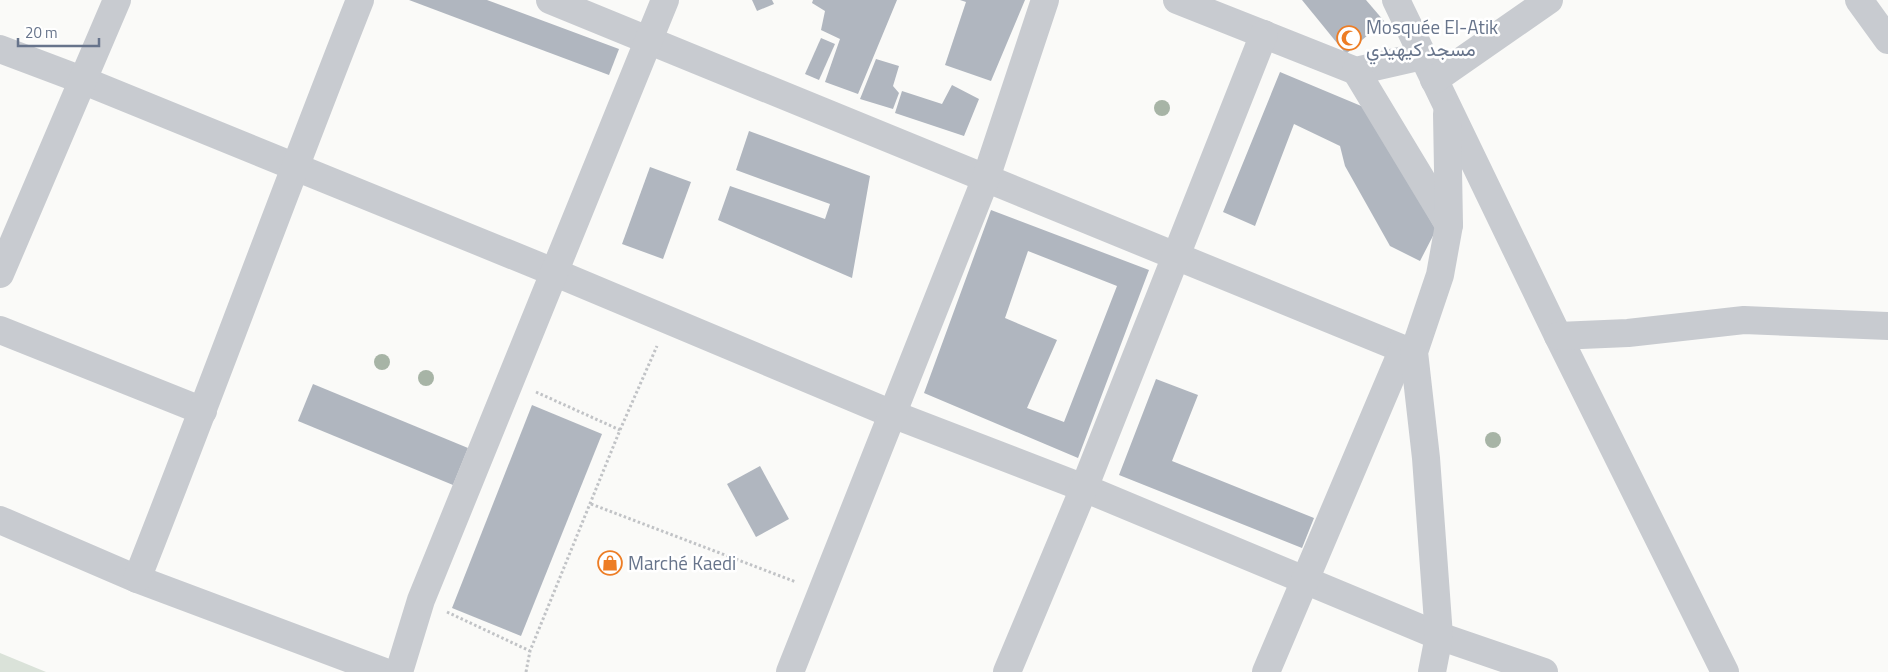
<svg xmlns="http://www.w3.org/2000/svg" width="1888" height="672" font-family="'Titillium Web',Vazirmatn,sans-serif">
	<style>
		.green { fill: #dae2d9 }
		.building { fill: #b0b6bf; fill-rule: evenodd }
		.lines { fill: none; stroke-linecap: round; stroke-linejoin: round }
		.path { stroke: #c1c3c6; stroke-width: 3; stroke-dasharray: 2.5 2.5; stroke-linecap: butt }
		.minor { stroke: #c8cbd0; stroke-width: 28 }
		.tree { fill: #a7b4a6 }
		.labels { text-anchor: middle; stroke-width: 5; stroke-linejoin: round; paint-order: stroke }
		.poi-label { font-size: 19px; fill: #67748b; stroke: #fff; text-anchor: start }
	</style>
	<rect width="100%" height="100%" fill="#fafaf8"/>
	<polygon class="green" points="0,653 46,672 0,672"/>
	<g class="building">
		<polygon points="409,0 487,0 619,49 609,75"/>
		<polygon points="752,0 772,0 774,4 757,11"/>
		<polygon points="813,0 897,0 858,94 825,82 840,39 821,30 825,11 812,3"/>
		<polygon points="960,0 1025,0 991,81 945,65 966,2"/>
		<polygon points="1302,0 1366,0 1384,21 1346,54"/>
		<polygon points="821,38 835,44 819,80 805,74"/>
		<polygon points="876,59 899,66 893,86 899,93 893,109 860,99"/>
		<polygon points="1280,72 1366,108 1436,230 1420,261 1390,246 1345,166 1340,146 1294,124 1255,226 1223,212"/>
		<polygon points="952,85 979,99 964,136 895,113 902,91 942,104"/>
		<polygon points="749,131 870,176 852,278 718,220 730,186 825,219 830,204 736,170"/>
		<polygon points="650,167 691,182 663,259 622,244"/>
		<path d="M 991,210 L 1149,270 L 1078,458 L 924,393 ZM 1028,251 L 1117,286 L 1064,422 L 1027,408 L 1057,340 L 1005,318 Z"/>
		<polygon points="1156,379 1198,395 1172,461 1314,518 1302,548 1119,475"/>
		<polygon points="313,384 468,448 453,485 298,421"/>
		<polygon points="532,405 602,434 521,636 452,608"/>
		<polygon points="760,466 789,519 756,537 727,484"/>
	</g>
	<g class="lines">
		<g class="path">
			<polyline points="536,392 620,430"/>
			<polyline points="591,504 796,582"/>
			<polyline points="447,612 530,651"/>
			<polyline points="526,672 530,651 620,430 657,346"/>
		</g>
		<g class="minor">
			<polyline points="550,0 1403,349 1414,352"/>
			<polyline points="1177,0 1356,71 1422,56"/>
			<polyline points="1396,0 1558,336 1725,672"/>
			<polyline points="1859,0 1888,40"/>
			<polyline points="0,49 82,80 556,273 892,414 1084,488 1439,636 1544,672"/>
			<polyline points="1356,71 1449,225"/>
			<polyline points="1434,80 1549,0"/>
			<polyline points="0,274 117,0"/>
			<polyline points="0,330 203,411"/>
			<polyline points="1558,336 1628,333 1744,320 1888,326"/>
			<polyline points="0,520 137,579 385,672"/>
			<path d="M 137,579 C 213,387 284,192 360,0"/>
			<polyline points="399,672 421,600 665,0"/>
			<polyline points="790,672 986,178 1045,0"/>
			<polyline points="1007,672 1084,488 1264,34"/>
			<polyline points="1266,672 1403,349"/>
			<polyline points="1432,672 1439,636 1426,458 1414,352 1440,275 1449,225 1447,114"/>
		</g>
	</g>
	<g class="tree">
		<circle cx="1162" cy="108" r="8"/>
		<circle cx="382" cy="362" r="8"/>
		<circle cx="426" cy="378" r="8"/>
		<circle cx="1493" cy="440" r="8"/>
	</g>
	<defs>
		<g id="mosque-ring" transform="scale(1.25)"><circle r="9.5" fill="#fff" stroke="#ed7d25" stroke-width="1.5"/><path d="M3.5-4.9A6 6 0 1 0 3.5 4.9A5 5 0 1 1 3.5-4.9Z" fill="#ed7d25"/></g>
		<g id="shop-ring" transform="scale(1.25)"><circle r="9.5" fill="#fff" stroke="#ed7d25" stroke-width="1.5"/><path d="M-5-2.5h2.3a2.7 3.5 0 0 1 5.4 0H5L5.5 6h-11ZM-1.5-2.5h3a1.5 2.3 0 0 0-3 0Z" fill="#ed7d25"/></g>
	</defs>
	<g fill-rule="evenodd">
		<use href="#mosque-ring" x="1349" y="38"/>
		<use href="#shop-ring" x="610" y="563"/>
	</g>
	<g class="labels">
		<g class="poi-label">
			<text x="1366" y="34">Mosquée El-Atik<tspan x="1366" dy="22">مسجد كيهيدي</tspan></text>
			<text x="628" y="570">Marché Kaedi</text>
		</g>
	</g>
	<path d="M18 38v8h81v-8" fill="none" stroke="#67748b" stroke-width="2.5"/>
	<text x="25" y="38" font-size="15" fill="#67748b" stroke="#ffffff" stroke-width="4" paint-order="stroke">20 m</text>
</svg>
